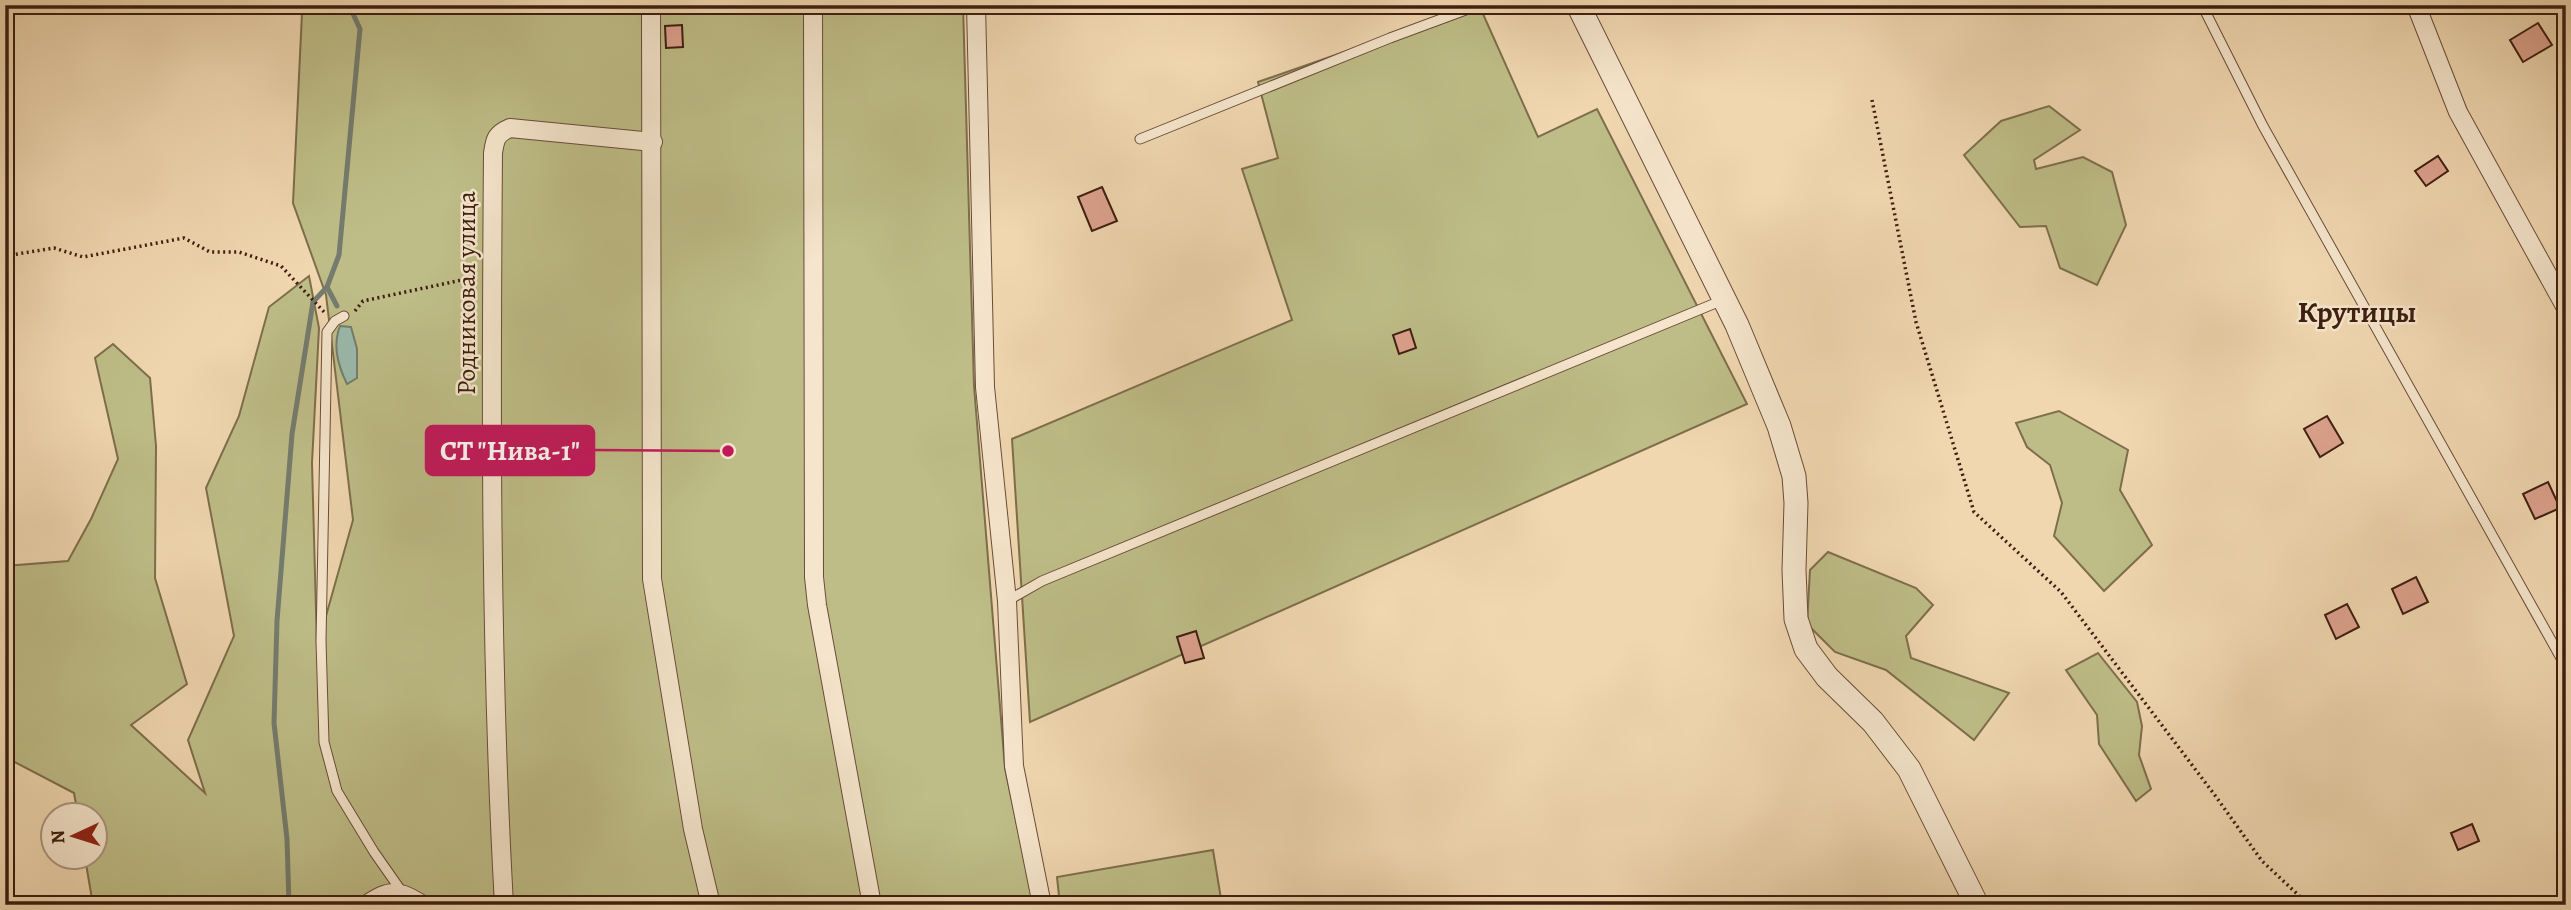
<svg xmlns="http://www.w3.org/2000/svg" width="2571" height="910" font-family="Alegreya,serif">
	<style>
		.green { fill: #bebd87; stroke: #7e6e4c; stroke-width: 2 }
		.water { fill: #9abaac; stroke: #757c6e; stroke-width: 2 }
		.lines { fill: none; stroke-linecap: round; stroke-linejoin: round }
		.stream { stroke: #757c6e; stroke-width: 5 }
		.building { fill: #dda28e; stroke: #3d1e10; stroke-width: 2 }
		.service-casing { stroke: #6a4c38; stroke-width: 11 }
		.minor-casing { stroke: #6a4c38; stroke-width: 20 }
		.tertiary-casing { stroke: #6a4c38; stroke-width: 25 }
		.path { stroke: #3d1e10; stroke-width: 3.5; stroke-dasharray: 2 3.5; stroke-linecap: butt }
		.service { stroke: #f5e5cc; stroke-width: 9 }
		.minor { stroke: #f5e5cc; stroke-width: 18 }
		.tertiary { stroke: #f5e5cc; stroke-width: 23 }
		.labels { text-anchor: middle; stroke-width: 5; stroke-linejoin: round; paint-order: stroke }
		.street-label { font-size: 26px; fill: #3d1e10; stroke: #f5e5cc }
		.quarter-label { font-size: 30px; font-weight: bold; fill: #3d1e10; stroke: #f5e5cc }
		.leader { fill: none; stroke: #c2185b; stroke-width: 2.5 }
		.callout-dot { fill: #c2185b; stroke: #f5e5cc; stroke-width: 2.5 }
		.callout { fill: #c2185b; stroke: #c2185b; stroke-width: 2.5 }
		.callout-label { font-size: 28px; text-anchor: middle; font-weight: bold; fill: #fff }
	</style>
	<rect width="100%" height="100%" fill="#f0d7b0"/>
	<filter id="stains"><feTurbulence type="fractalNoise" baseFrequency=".00286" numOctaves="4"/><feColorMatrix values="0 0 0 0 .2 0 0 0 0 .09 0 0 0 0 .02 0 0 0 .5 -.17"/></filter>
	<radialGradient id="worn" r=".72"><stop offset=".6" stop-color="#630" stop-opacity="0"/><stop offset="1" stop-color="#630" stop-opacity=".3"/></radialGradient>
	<g class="green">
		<polygon points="296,5 963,5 974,386 1005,768 1034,905 87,905 92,899 85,858 94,858 94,816 78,815 74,793 5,757 5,566 68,561 91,519 118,459 95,358 113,344 150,378 156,446 155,578 187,684 131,725 205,793 188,740 234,636 206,488 239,416 269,307 309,276 319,328 312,463 317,648 353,520 326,295 293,203 302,13"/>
		<polygon points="1479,5 1538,137 1597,109 1747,404 1030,722 1012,439 1292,320 1242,169 1278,158 1258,82"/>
		<polygon points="2049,106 2080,130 2034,160 2036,169 2083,157 2112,172 2126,225 2097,285 2060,268 2046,226 2020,227 1964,155 2001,121"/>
		<polygon points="2059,411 2128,450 2120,490 2152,545 2104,591 2054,536 2062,503 2050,465 2027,447 2016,423"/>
		<polygon points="1828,552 1916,588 1933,605 1906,636 1911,658 2009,693 1974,740 1886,670 1835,652 1807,624 1810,570"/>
		<polygon points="2098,653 2137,702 2142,726 2139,755 2151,789 2136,801 2099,744 2097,715 2066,670"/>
		<polygon points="1213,850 1222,905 1060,905 1057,877"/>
	</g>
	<path class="water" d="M 340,326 L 351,327 L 357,349 L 357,378 L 347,384 C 338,366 332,346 340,326 Z"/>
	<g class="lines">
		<g class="stream">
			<polyline points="327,287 337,306"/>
			<polyline points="289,905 287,839 274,723 277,621 292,434 313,302 327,287 339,255 360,29 349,5"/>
		</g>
	</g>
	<g class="building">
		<polygon points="2538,23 2552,45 2523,62 2510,40"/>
		<polygon points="682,25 683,47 666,48 665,26"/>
		<polygon points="2438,156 2448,171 2426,186 2415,171"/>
		<polygon points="1102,187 1117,221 1092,231 1078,197"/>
		<polygon points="1410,329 1416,348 1399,354 1393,335"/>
		<polygon points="2327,416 2343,443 2320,457 2304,429"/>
		<polygon points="2548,482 2560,508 2535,519 2523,494"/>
		<polygon points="2416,577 2428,602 2403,614 2392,589"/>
		<polygon points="2347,604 2359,627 2336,639 2325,615"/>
		<polygon points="1196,631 1204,658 1185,663 1177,637"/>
		<polygon points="2472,824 2479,841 2458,850 2451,833"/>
	</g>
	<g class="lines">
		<g class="service-casing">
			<g id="service">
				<polyline points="2202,5 2263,126 2566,667"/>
				<polyline points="1140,139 1390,38 1479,5"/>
				<polyline points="344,316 335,321 327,332 321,641 324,742 337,791 374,852 402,892"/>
				<polyline points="1007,601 1042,581 1723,300"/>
			</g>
		</g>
		<g class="minor-casing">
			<g id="minor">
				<polyline points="651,5 652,579 693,829 711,905"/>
				<polyline points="813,5 814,577 817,605 872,905"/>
				<polyline points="976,5 985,387 1007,601 1014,766 1042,905"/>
				<polyline points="2416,5 2458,112 2566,308"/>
				<path d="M 366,905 C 391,888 398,890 423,905"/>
				<path d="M 504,905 C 490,654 491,404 493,153 C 495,139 496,134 510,128 L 653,142"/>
			</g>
		</g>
		<g class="tertiary-casing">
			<polyline id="tertiary" points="1578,5 1737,325 1779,426 1794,476 1796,503 1794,570 1796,619 1806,649 1827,677 1873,722 1909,769 1977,905"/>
		</g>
		<g class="path">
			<polyline points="1872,100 1916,322 1974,512 2061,592 2214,794 2262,861 2309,905"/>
			<polyline points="5,256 54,248 83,257 184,238 210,252 239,252 281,266 325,313"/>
			<polyline points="355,311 363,301 476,277"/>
		</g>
		<use href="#service" class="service"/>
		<use href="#minor" class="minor"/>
		<use href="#tertiary" class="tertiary"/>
	</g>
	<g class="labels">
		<g class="street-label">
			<text transform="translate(466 293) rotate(-90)" y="9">Родниковая улица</text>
		</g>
		<g class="quarter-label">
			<text x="2357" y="322">Крутицы</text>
		</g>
	</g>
	<path class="leader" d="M728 451L594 450"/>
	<circle class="callout-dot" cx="728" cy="451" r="7"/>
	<rect class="callout" x="426" y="426" width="168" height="49" rx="7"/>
	<g class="callout-label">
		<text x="510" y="460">СТ "Нива-1"</text>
	</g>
	<rect width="2571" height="910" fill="none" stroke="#f0d7b0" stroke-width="28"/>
	<rect x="7" y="7" width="2557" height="896" fill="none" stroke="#3d1e10" stroke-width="3.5"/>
	<rect x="14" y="14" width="2543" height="882" fill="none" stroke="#3d1e10" stroke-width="2"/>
	<g transform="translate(74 836) rotate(266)"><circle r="33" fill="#f5e5cc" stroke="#ab9581" stroke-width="2"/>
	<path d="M0-5L12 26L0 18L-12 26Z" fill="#8f2418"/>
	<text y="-10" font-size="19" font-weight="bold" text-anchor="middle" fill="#3d1e10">N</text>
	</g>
	<rect width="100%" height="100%" filter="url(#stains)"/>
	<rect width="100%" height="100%" fill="url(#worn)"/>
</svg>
